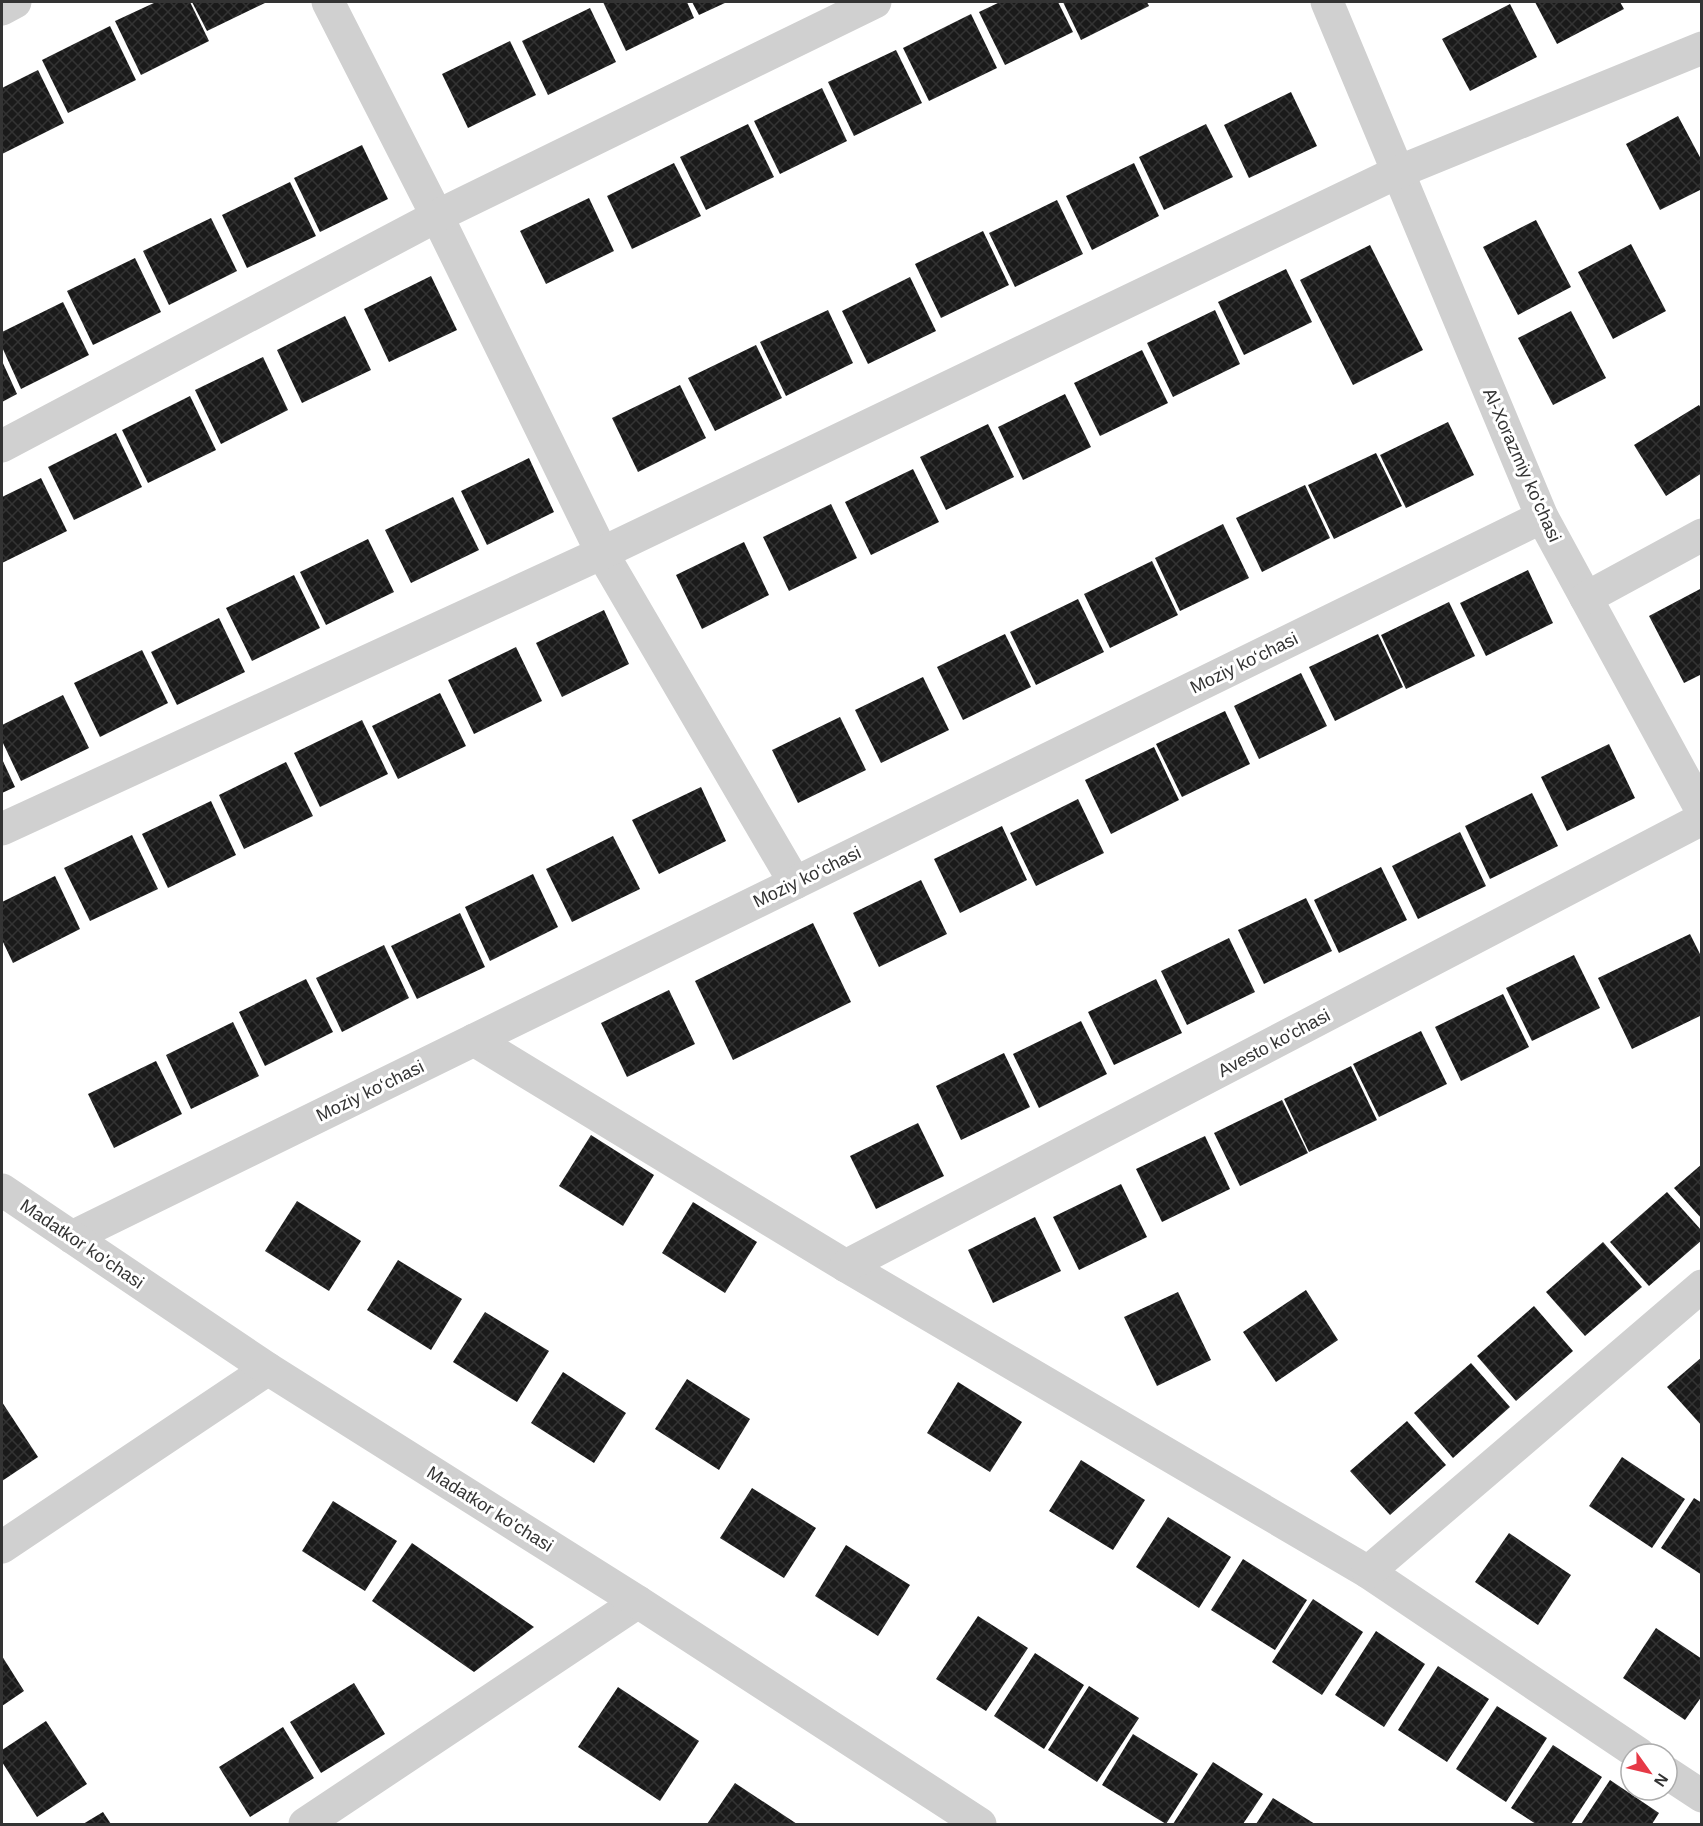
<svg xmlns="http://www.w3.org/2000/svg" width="1703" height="1826" font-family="Helvetica,sans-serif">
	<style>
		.building { fill: url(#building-cross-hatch) }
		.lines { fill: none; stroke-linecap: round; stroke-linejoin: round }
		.minor { stroke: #d0d0d0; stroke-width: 33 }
		.tertiary { stroke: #d0d0d0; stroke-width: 33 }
		.labels { text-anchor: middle; stroke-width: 6; stroke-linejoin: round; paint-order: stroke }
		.street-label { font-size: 18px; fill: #333; stroke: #fff }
	</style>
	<defs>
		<pattern id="building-cross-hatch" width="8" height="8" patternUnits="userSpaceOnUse" patternTransform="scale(1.5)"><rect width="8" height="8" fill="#1a1a1a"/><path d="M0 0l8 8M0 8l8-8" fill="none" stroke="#333"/></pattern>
	</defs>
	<rect width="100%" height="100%" fill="#fff"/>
	<g class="building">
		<polygon points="156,2 190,2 209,41 141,75 115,21"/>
		<polygon points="192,2 267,2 207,31"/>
		<polygon points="603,2 687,2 694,18 626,51"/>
		<polygon points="692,2 727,2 699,15"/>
		<polygon points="1000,2 1058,2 1073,32 1005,65 979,12"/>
		<polygon points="1063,2 1147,2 1149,6 1081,40"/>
		<polygon points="1535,2 1620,2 1624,9 1557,44"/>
		<polygon points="1510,4 1537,57 1470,91 1442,39"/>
		<polygon points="590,8 616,62 548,95 522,41"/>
		<polygon points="971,14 997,68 929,101 903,48"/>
		<polygon points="110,26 136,80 68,113 42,60"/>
		<polygon points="510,41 536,95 468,128 442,74"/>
		<polygon points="896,50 922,103 854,136 828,82"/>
		<polygon points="38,70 64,123 2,154 2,88"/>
		<polygon points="822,88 847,141 780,174 754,121"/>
		<polygon points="1291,92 1317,146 1249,178 1224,125"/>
		<polygon points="1678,116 1702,161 1702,189 1660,210 1626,144"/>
		<polygon points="748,124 774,177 706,210 680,157"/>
		<polygon points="1206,124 1233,177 1164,210 1139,157"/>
		<polygon points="362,145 388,199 320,232 294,178"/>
		<polygon points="674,163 701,216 632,249 607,196"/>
		<polygon points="1134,163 1159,216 1092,250 1066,196"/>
		<polygon points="290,182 316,236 247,268 222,215"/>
		<polygon points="589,198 614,251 546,284 520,231"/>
		<polygon points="1057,200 1083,254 1015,287 989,233"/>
		<polygon points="211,218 237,271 169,305 143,251"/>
		<polygon points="1536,220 1571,287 1518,315 1483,247"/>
		<polygon points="983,231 1009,285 941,318 915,264"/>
		<polygon points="1631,244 1666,311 1613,339 1578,272"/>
		<polygon points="1370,245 1423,350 1353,385 1300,280"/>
		<polygon points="135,258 161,312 93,345 67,291"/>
		<polygon points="1286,269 1312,322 1244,355 1218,302"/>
		<polygon points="431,276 457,330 389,362 364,309"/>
		<polygon points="910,277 936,331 868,364 842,311"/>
		<polygon points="63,302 89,355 21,389 2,347 2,332"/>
		<polygon points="828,310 853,363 786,396 760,342"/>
		<polygon points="1215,310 1240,364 1173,397 1147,343"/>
		<polygon points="1571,311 1606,378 1553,405 1518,338"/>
		<polygon points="345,316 371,370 302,403 277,350"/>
		<polygon points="756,345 782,398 715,431 688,378"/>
		<polygon points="1142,350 1168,403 1100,436 1074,383"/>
		<polygon points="263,357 288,410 221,444 195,390"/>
		<polygon points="2,361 17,394 2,402"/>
		<polygon points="680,385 706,438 638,472 612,418"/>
		<polygon points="1065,394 1091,447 1023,480 998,427"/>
		<polygon points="190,396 216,450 148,483 122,430"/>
		<polygon points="1699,405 1702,410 1702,473 1666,496 1634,445"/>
		<polygon points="1448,422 1474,475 1406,508 1380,455"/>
		<polygon points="988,424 1014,477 946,510 920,457"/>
		<polygon points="116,433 142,487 74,520 48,467"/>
		<polygon points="1376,453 1402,506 1334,539 1308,485"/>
		<polygon points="529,458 554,512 487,545 461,491"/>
		<polygon points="913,469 939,522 871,555 845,502"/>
		<polygon points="41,478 67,531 2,563 2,497"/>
		<polygon points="1305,485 1330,538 1262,572 1236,518"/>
		<polygon points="453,497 479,550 411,583 385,530"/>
		<polygon points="831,504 857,558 789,591 763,537"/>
		<polygon points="1223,524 1249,578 1180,611 1155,558"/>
		<polygon points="368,539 394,592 326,625 300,572"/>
		<polygon points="744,542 769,595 702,629 676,575"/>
		<polygon points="1152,561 1178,615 1110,648 1084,594"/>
		<polygon points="1528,570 1553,623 1486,656 1460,603"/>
		<polygon points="294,575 320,628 252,661 226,608"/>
		<polygon points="1702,588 1702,674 1684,683 1649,616"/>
		<polygon points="1078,599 1104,652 1036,685 1010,632"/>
		<polygon points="1449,602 1475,656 1406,689 1381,635"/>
		<polygon points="604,610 629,664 562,697 536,643"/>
		<polygon points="219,618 245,672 177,705 151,652"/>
		<polygon points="1005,634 1031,687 963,720 937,667"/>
		<polygon points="1378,634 1403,687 1335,721 1309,667"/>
		<polygon points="516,647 542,701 474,734 448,680"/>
		<polygon points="142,650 168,703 100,737 74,683"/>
		<polygon points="1301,673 1327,726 1259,759 1234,706"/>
		<polygon points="923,677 949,730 881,763 855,710"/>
		<polygon points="440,693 466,746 398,779 372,726"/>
		<polygon points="63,695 89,748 21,781 2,741 2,725"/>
		<polygon points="1225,711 1250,764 1182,797 1156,744"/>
		<polygon points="840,717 866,770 798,803 772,750"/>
		<polygon points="362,720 388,774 320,807 294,753"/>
		<polygon points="1609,744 1635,798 1567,831 1541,777"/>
		<polygon points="1154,747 1179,800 1111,834 1085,780"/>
		<polygon points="2,759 15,787 2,793"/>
		<polygon points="286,762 313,816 244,849 219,795"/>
		<polygon points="701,787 726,841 659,874 632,820"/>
		<polygon points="1532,793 1558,846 1490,879 1465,826"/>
		<polygon points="1078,799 1104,853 1036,886 1010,833"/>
		<polygon points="211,801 236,855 168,888 142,834"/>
		<polygon points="1002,826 1027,880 960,913 934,859"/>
		<polygon points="1460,832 1486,886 1418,919 1392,866"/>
		<polygon points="132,835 158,889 90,921 64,868"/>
		<polygon points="613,836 640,889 572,922 546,869"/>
		<polygon points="1381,867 1407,920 1339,953 1314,900"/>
		<polygon points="533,874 558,927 490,961 465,907"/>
		<polygon points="55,876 80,929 13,963 2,940 2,902"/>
		<polygon points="921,880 947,934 879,967 853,913"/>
		<polygon points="1306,898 1332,951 1264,984 1238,930"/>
		<polygon points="460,913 485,967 417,999 391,946"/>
		<polygon points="813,923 851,1002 733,1060 695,981"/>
		<polygon points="1690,934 1702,958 1702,1015 1632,1049 1598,978"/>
		<polygon points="1229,938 1255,992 1187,1025 1161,971"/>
		<polygon points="384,945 409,998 342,1032 316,978"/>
		<polygon points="1574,955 1600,1008 1532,1041 1506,988"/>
		<polygon points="306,979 333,1032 265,1066 239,1012"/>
		<polygon points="1156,979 1182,1033 1114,1065 1088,1012"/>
		<polygon points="669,990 695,1044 627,1077 601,1023"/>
		<polygon points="1503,994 1529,1047 1461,1081 1435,1027"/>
		<polygon points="1081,1021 1107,1074 1039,1108 1013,1054"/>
		<polygon points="233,1022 259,1076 191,1109 166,1055"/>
		<polygon points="1421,1031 1447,1084 1379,1117 1353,1064"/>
		<polygon points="1004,1053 1030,1107 961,1140 936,1086"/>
		<polygon points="156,1061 182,1114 114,1148 88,1094"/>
		<polygon points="1351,1066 1377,1120 1309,1152 1284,1099"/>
		<polygon points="1282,1100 1308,1153 1240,1186 1214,1133"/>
		<polygon points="918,1123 944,1176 876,1209 850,1156"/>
		<polygon points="591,1135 654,1175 623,1226 559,1186"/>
		<polygon points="1205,1136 1230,1189 1162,1222 1136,1169"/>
		<polygon points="1702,1164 1702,1219 1674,1188"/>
		<polygon points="1121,1184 1147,1237 1079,1270 1053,1217"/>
		<polygon points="1667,1192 1702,1231 1702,1240 1649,1286 1610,1242"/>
		<polygon points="297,1201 361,1241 329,1291 265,1251"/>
		<polygon points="693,1202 757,1242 725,1293 662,1253"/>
		<polygon points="1035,1217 1061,1271 993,1303 968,1250"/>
		<polygon points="1603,1242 1642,1287 1585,1336 1546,1292"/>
		<polygon points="398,1260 462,1299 431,1350 367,1310"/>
		<polygon points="1306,1290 1338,1340 1276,1382 1243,1332"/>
		<polygon points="1178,1292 1211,1360 1157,1386 1124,1317"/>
		<polygon points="1534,1306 1573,1351 1516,1401 1477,1356"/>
		<polygon points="485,1312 549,1351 517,1402 453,1362"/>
		<polygon points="1702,1357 1702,1426 1667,1387"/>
		<polygon points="1471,1363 1510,1407 1453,1458 1414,1413"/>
		<polygon points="563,1372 626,1413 594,1463 531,1423"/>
		<polygon points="687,1379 750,1419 719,1470 655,1429"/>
		<polygon points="958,1382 1022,1422 990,1472 927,1433"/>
		<polygon points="2,1402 38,1457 2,1481"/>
		<polygon points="1407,1421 1446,1465 1390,1515 1350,1471"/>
		<polygon points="1622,1457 1685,1499 1652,1548 1589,1506"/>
		<polygon points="1081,1460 1145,1500 1113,1550 1049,1511"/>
		<polygon points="752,1488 816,1528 784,1578 720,1538"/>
		<polygon points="1694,1498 1702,1503 1702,1575 1661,1548"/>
		<polygon points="333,1501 397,1541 365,1591 302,1551"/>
		<polygon points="1168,1517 1231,1557 1199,1608 1136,1567"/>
		<polygon points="1509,1533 1571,1575 1538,1625 1475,1582"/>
		<polygon points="412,1543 534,1627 474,1672 372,1601"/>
		<polygon points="846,1545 910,1585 878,1636 815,1596"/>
		<polygon points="1243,1559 1307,1600 1275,1650 1211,1610"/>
		<polygon points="1313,1599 1363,1632 1322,1695 1272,1662"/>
		<polygon points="978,1616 1028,1648 986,1711 936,1679"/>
		<polygon points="1656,1628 1702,1659 1702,1696 1685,1720 1623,1678"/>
		<polygon points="1376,1631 1425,1664 1384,1727 1335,1695"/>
		<polygon points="1035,1653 1084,1685 1044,1749 994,1716"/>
		<polygon points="2,1656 24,1691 2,1706"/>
		<polygon points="1438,1666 1489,1699 1447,1762 1398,1730"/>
		<polygon points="354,1683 385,1734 321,1773 290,1722"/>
		<polygon points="1089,1686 1139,1718 1097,1782 1048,1750"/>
		<polygon points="618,1687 699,1741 660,1801 578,1747"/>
		<polygon points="1497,1706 1547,1738 1506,1802 1456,1769"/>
		<polygon points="46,1721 87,1784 37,1817 2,1762 2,1750"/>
		<polygon points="283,1727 314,1778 250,1817 219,1767"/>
		<polygon points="1133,1734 1198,1774 1166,1824 1102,1785"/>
		<polygon points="1553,1745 1602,1777 1571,1824 1536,1824 1511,1808"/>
		<polygon points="1213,1762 1263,1794 1243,1824 1173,1824"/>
		<polygon points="1610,1780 1659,1813 1652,1824 1581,1824"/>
		<polygon points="735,1783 797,1824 707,1824"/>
		<polygon points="1273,1798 1315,1824 1256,1824"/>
		<polygon points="103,1812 111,1824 83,1824"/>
	</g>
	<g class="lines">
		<g class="minor">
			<polyline points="328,2 437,216 602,553 795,883"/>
			<polyline points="1327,2 1542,517 1702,811"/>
			<polyline points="2,446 437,216 875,2"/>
			<polyline points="1586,598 1702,535"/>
			<polyline points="2,829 602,553 1398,172 1702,48"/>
			<polyline points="474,1040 846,1266 1368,1572 1639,1754"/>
			<polyline points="72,1237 1542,517"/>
			<polyline points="846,1266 1702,819"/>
			<polyline points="2,1547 268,1369"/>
			<polyline points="1368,1572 1702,1286"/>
			<polyline points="1667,1773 1702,1796"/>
			<polyline points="305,1824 638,1602"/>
		</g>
		<g class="tertiary">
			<polyline points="2,9 15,2"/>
			<polyline points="2,1190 268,1369 638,1602 980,1824"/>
		</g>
	</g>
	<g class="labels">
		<g class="street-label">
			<text transform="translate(1522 465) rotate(66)" y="6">Al-Xorazmiy ko'chasi</text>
			<text transform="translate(1244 663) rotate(-26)" y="6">Moziy ko‘chasi</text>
			<text transform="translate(807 877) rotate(-26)" y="6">Moziy ko‘chasi</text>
			<text transform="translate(1274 1043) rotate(-28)" y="6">Avesto ko'chasi</text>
			<text transform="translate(370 1091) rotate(-26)" y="6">Moziy ko‘chasi</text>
			<text transform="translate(82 1244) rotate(34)" y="6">Madatkor ko'chasi</text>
			<text transform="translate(490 1509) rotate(32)" y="6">Madatkor ko'chasi</text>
		</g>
	</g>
	<rect width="1703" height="1826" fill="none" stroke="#333333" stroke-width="6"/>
	<g transform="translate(1649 1772) rotate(124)"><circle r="28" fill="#ffffff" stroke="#adadad" stroke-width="1.5"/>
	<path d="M0-4.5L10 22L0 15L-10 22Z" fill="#e63946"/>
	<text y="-9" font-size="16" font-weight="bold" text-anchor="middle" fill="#333333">N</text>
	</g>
</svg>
